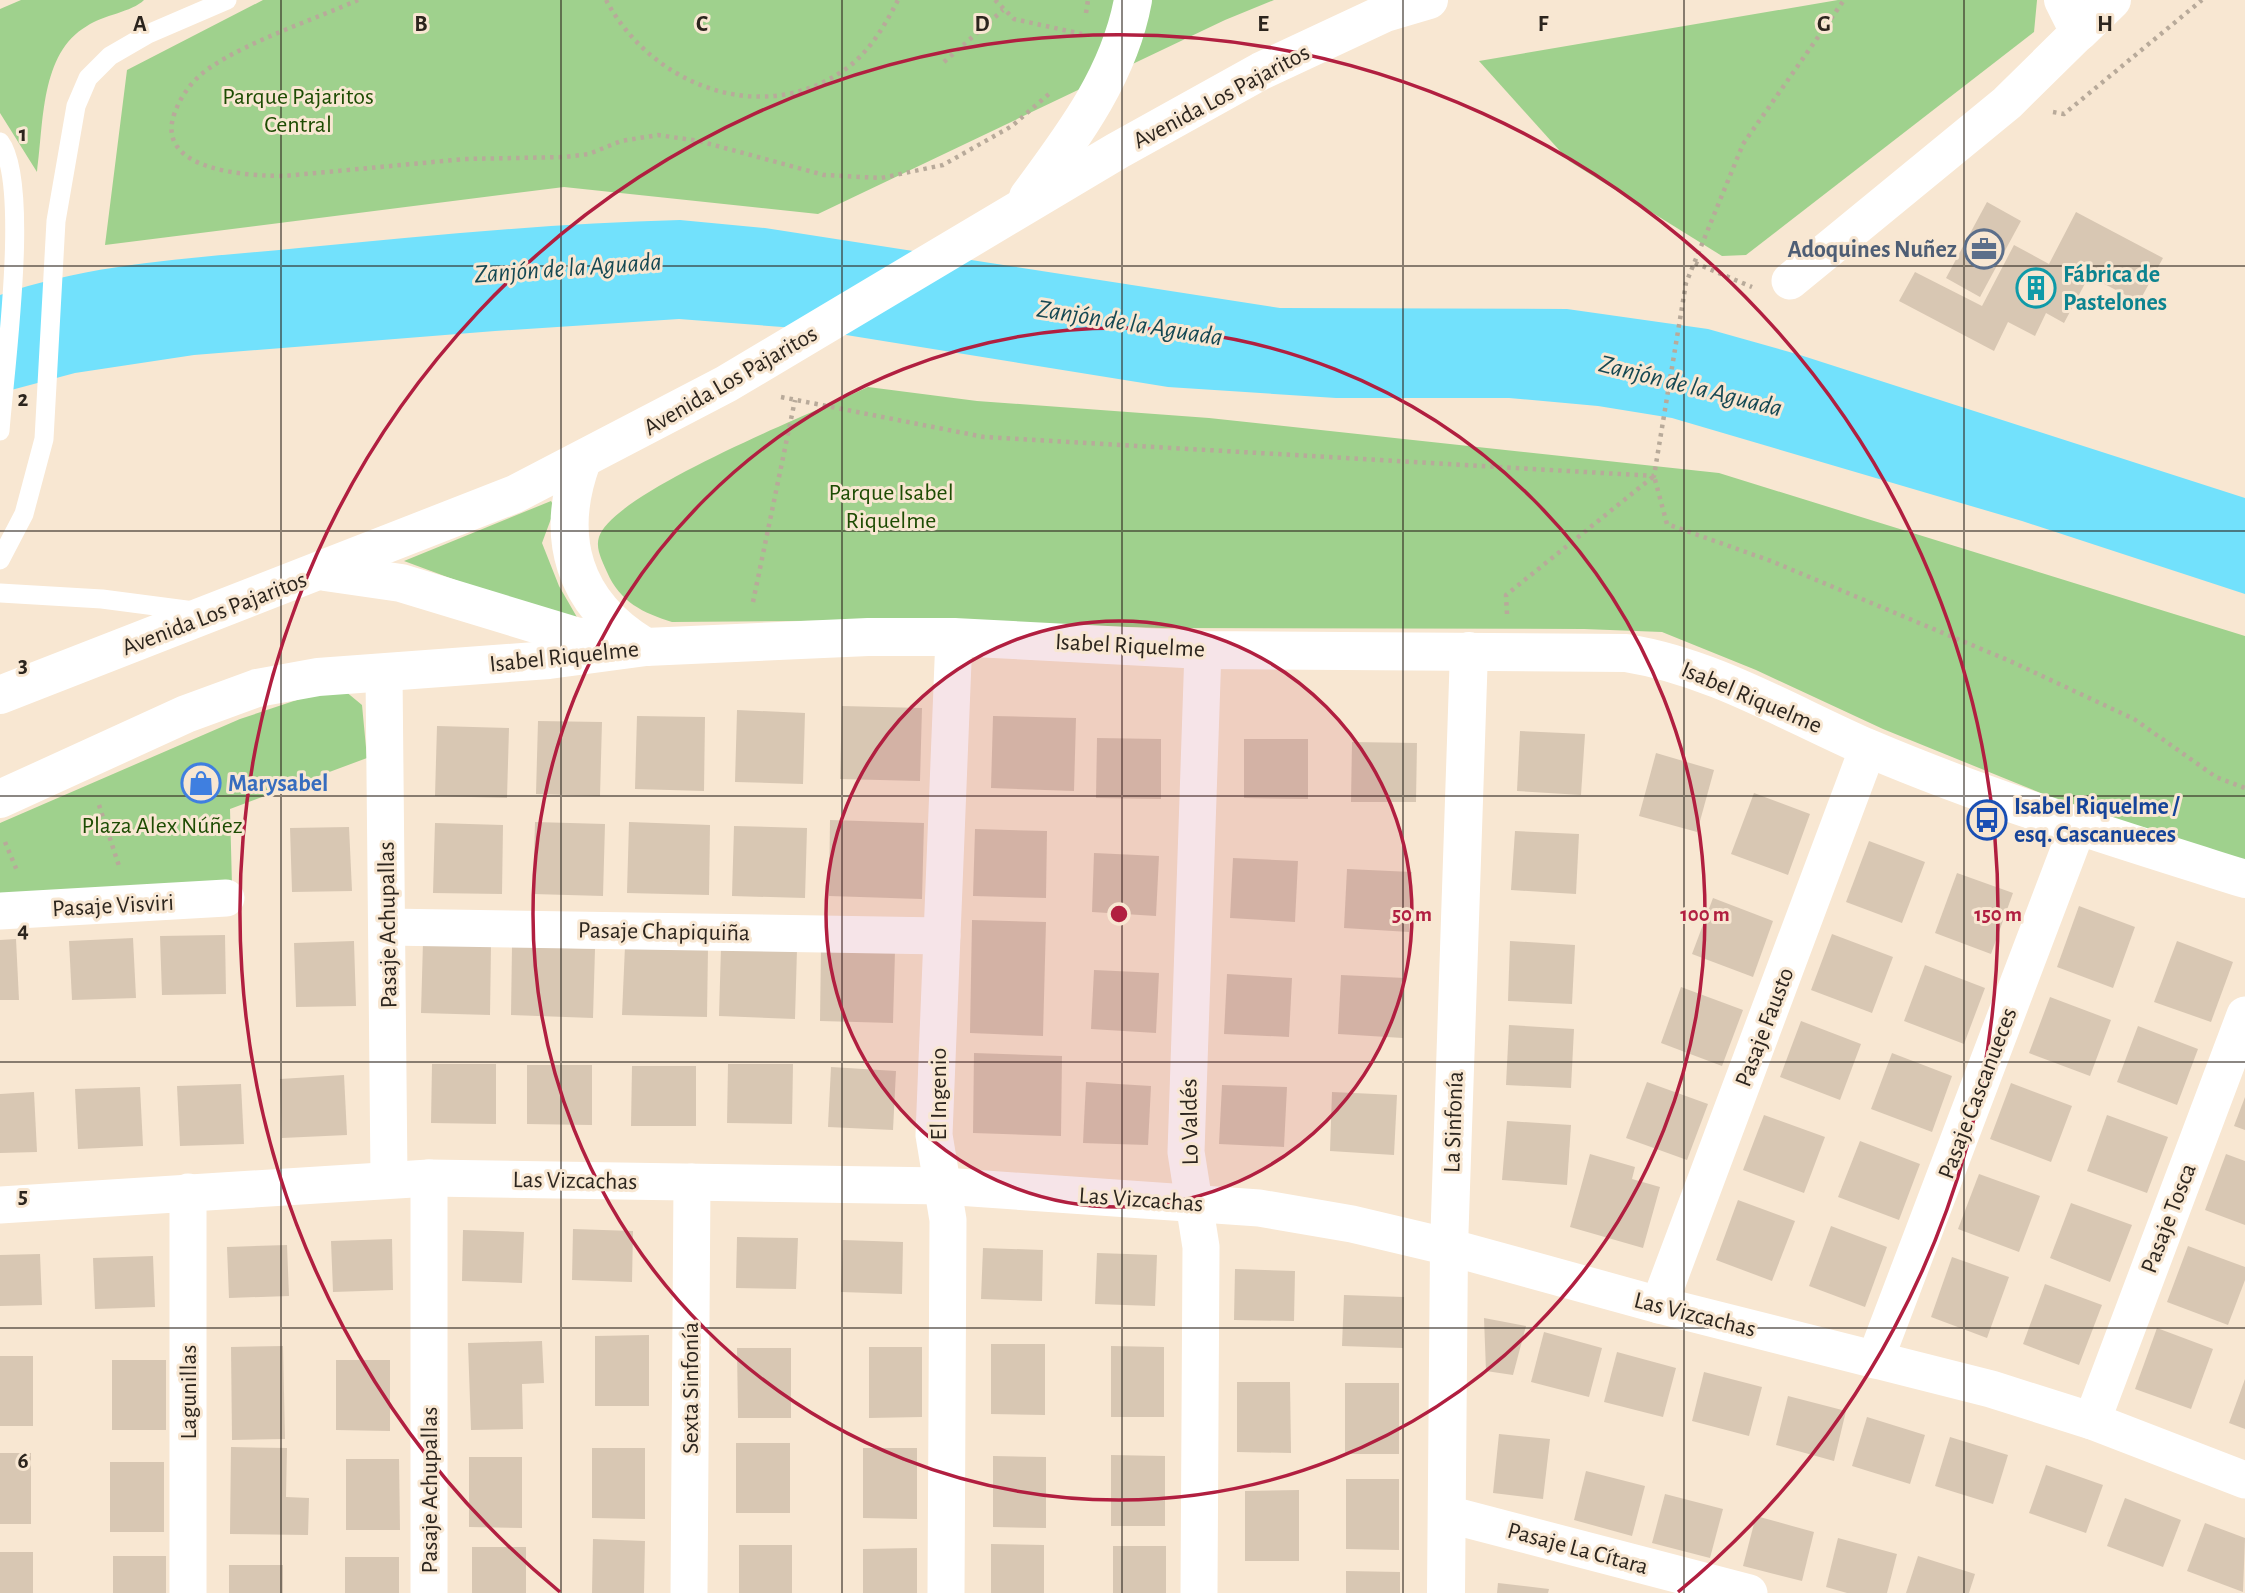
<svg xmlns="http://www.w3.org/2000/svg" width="2245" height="1593" font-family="'Alegreya Sans',sans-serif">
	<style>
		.green { fill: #9fd18d }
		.water { fill: #72e1fc }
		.building { fill: #d8c7b3 }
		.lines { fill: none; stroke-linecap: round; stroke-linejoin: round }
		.path { stroke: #b8aa9a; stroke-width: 4.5; stroke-dasharray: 3.5 5; stroke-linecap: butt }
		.lane { stroke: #fff; stroke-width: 19 }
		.street { stroke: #fff; stroke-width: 37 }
		.secondary { stroke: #fff; stroke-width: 38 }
		.primary { stroke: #fff; stroke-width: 38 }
		.grid { fill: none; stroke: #2c251e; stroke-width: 2; stroke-opacity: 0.55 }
		.ring { fill: none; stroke: #b11f40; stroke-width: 3.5 }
		.labels { text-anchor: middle; stroke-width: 6; stroke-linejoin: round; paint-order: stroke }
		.park-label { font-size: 24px; fill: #1d4c03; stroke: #f8e7d2 }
		.street-label { font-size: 24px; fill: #2c251e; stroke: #f8e7d2 }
		.service-label { font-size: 24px; font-weight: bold; fill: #4e5e75; stroke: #f8e7d2; text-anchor: end }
		.culture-label { font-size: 24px; font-weight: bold; fill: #0d838f; stroke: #f8e7d2; text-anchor: start }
		.shop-label { font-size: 24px; font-weight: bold; fill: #366cbe; stroke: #f8e7d2; text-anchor: start }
		.transit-label { font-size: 24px; font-weight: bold; fill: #164399; stroke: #f8e7d2; text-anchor: start }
		.water-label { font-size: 26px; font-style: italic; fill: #154853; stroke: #f8e7d2 }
		.grid-label { font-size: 23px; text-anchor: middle; font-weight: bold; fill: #2c251e; stroke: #f8e7d2; stroke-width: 6; stroke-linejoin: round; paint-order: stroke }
		.centre { fill: #b11f40; stroke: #f8e7d2; stroke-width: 3.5 }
		.ring-label { font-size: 21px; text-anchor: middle; font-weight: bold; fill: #b11f40; stroke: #f8e7d2; stroke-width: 6; stroke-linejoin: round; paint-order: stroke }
	</style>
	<rect width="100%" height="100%" fill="#f8e7d2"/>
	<g class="green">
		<path d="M 21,0 L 144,0 C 132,12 103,15 87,26 C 40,53 44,123 37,172 L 0,113 L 0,9 Z"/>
		<polygon points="263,0 1274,0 1225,20 818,214 564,187 105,245 127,70"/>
		<polygon points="1838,0 2037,0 2034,32 1746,255 1722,256 1569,161 1479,61"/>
		<path d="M 868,387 L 977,401 L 1209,418 L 1719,473 L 2245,636 L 2245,862 L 2063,802 L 1883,729 L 1756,670 L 1662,632 L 1584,629 L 1161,628 L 891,620 L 672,622 C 643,613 620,602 607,572 C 603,562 595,549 599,537 C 614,491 818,411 868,387 Z"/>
		<polygon points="551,501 555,508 542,543 559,586 578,619 561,619 404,561"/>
		<polygon points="339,686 362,705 367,758 230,809 232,886 0,904 0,823 240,719"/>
	</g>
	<path class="water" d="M 680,220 L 765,228 L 1280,308 L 1567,309 L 1708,329 L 1800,355 L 2245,498 L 2245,594 L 2022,521 L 1672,418 L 1598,406 L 1509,398 L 1336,398 L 1168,387 L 809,329 L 679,319 L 495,331 L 194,355 L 75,373 L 0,393 L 0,295 C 95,262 199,258 299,248 C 426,236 552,223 680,220 Z"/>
	<g class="building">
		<polygon points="1987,202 2021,221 1980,297 1946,278"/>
		<polygon points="2076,212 2163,258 2139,302 2089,276 2064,323 2046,313 2035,336 2008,322 1994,351 1899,301 1915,272 1982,306 2014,245 2049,264"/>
		<polygon points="842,706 922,708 920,781 840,779"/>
		<polygon points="737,710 805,713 803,784 735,782"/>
		<polygon points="637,716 705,717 704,791 635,789"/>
		<polygon points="993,716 1076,718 1074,791 991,788"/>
		<polygon points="538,721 602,722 600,796 536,794"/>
		<polygon points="437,726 509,728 507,798 435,796"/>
		<polygon points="1520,731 1585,734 1581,795 1517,791"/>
		<polygon points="1097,738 1161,739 1161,799 1096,798"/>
		<polygon points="1244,739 1308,739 1308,799 1244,798"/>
		<polygon points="1352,742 1417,743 1416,802 1351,802"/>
		<polygon points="1656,753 1714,770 1697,832 1639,816"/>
		<polygon points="1754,793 1810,814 1788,875 1731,854"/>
		<polygon points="830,820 924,823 922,899 829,896"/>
		<polygon points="535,822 605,824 603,896 533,894"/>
		<polygon points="629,822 710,825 709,895 627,893"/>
		<polygon points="435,823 503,825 502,894 433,893"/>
		<polygon points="734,826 807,828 805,898 732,896"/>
		<polygon points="349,827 352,891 292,892 290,828"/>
		<polygon points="975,829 1047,831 1046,898 973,896"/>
		<polygon points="1515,831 1579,834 1576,894 1511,890"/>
		<polygon points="1869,841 1925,862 1902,923 1846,902"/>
		<polygon points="1094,853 1159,856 1156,916 1092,912"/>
		<polygon points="1233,858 1298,861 1295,922 1230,918"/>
		<polygon points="1347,869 1412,872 1409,932 1344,928"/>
		<polygon points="1957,873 2013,893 1991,954 1935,933"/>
		<polygon points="1713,898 1773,921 1753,977 1692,954"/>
		<polygon points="2079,906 2135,927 2113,988 2057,967"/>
		<polygon points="972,920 1046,922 1043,1036 970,1033"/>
		<polygon points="1832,934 1893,957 1872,1013 1811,990"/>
		<polygon points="225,935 226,994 162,995 160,936"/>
		<polygon points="133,938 136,998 72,1000 69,941"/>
		<polygon points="16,939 19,1000 0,1000 0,940"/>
		<polygon points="354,941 356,1006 296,1007 294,943"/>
		<polygon points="1510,941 1575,945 1572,1004 1508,1001"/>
		<polygon points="2177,941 2233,962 2211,1022 2154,1002"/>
		<polygon points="423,942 491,945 490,1015 421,1013"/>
		<polygon points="512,946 595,949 593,1018 511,1015"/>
		<polygon points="625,946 708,948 707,1017 622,1015"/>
		<polygon points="721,947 797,949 795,1019 719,1016"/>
		<polygon points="821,949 895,951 893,1023 820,1021"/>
		<polygon points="1925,965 1985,988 1964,1044 1904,1021"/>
		<polygon points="1094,970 1159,973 1156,1033 1091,1029"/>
		<polygon points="1227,974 1292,978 1289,1037 1224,1034"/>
		<polygon points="1341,975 1405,978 1403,1038 1338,1034"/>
		<polygon points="1681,987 1743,1010 1722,1066 1661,1043"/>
		<polygon points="2050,997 2111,1020 2090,1076 2029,1053"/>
		<polygon points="1801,1021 1861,1044 1840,1100 1780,1077"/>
		<polygon points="1509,1025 1574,1029 1571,1088 1506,1085"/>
		<polygon points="2138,1026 2198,1049 2177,1105 2117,1082"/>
		<polygon points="974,1053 1062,1056 1061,1136 973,1133"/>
		<polygon points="1892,1053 1952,1076 1932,1132 1871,1109"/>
		<polygon points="432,1064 496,1064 496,1124 431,1123"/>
		<polygon points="728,1064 793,1064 792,1124 727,1123"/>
		<polygon points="527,1065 592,1065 592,1125 527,1124"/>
		<polygon points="632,1066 696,1066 696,1126 631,1126"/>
		<polygon points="831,1067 896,1071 893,1130 828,1127"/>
		<polygon points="344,1075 347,1135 282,1138 280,1079"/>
		<polygon points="1086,1082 1151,1086 1148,1145 1083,1143"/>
		<polygon points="1647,1082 1708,1104 1687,1160 1626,1138"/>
		<polygon points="2011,1083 2072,1106 2051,1162 1990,1139"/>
		<polygon points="241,1084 244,1144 180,1146 177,1086"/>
		<polygon points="1222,1085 1287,1087 1284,1147 1219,1144"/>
		<polygon points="140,1087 143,1146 78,1149 75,1089"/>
		<polygon points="34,1092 37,1152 0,1153 0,1094"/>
		<polygon points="1332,1092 1397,1095 1394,1155 1330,1151"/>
		<polygon points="2245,1097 2245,1130 2234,1126"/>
		<polygon points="1764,1115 1825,1137 1804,1193 1743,1170"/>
		<polygon points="2107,1115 2168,1137 2147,1193 2087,1171"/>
		<polygon points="1507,1121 1571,1125 1567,1185 1502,1180"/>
		<polygon points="1860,1141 1920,1164 1899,1220 1838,1197"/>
		<polygon points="1590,1154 1635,1167 1632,1179 1660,1187 1643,1248 1570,1227"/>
		<polygon points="2226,1154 2245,1161 2245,1225 2205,1210"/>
		<polygon points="1979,1174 2040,1196 2019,1252 1958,1229"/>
		<polygon points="1738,1200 1795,1221 1772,1281 1716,1260"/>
		<polygon points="2071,1203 2132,1225 2110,1282 2050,1258"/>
		<polygon points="1831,1226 1887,1247 1865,1307 1809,1286"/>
		<polygon points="573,1229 633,1231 632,1282 572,1280"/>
		<polygon points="463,1230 524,1232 522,1283 462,1281"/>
		<polygon points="737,1237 798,1238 796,1289 736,1288"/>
		<polygon points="392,1239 393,1290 333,1292 331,1241"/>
		<polygon points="843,1240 903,1242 902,1294 841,1292"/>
		<polygon points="287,1245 289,1296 229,1298 227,1247"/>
		<polygon points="2188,1246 2245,1267 2245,1280 2228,1325 2167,1302"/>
		<polygon points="983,1248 1043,1250 1042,1301 981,1299"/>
		<polygon points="1097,1253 1157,1255 1155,1306 1095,1304"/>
		<polygon points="40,1254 42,1305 0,1306 0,1255"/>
		<polygon points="153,1256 155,1307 95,1309 93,1258"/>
		<polygon points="1952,1257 2009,1277 1987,1338 1931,1317"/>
		<polygon points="1235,1269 1295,1271 1294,1321 1234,1320"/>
		<polygon points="2045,1284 2102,1305 2079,1365 2023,1344"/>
		<polygon points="1344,1295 1404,1297 1403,1348 1342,1346"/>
		<polygon points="1484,1318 1526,1326 1513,1375 1486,1371"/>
		<polygon points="2157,1328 2213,1349 2191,1409 2135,1389"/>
		<polygon points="1544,1332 1602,1348 1589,1397 1531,1382"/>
		<polygon points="649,1335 649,1406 595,1406 595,1336"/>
		<polygon points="542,1341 544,1383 522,1384 523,1429 471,1430 468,1343"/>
		<polygon points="991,1344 1045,1344 1045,1415 991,1414"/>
		<polygon points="283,1346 285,1439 232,1440 231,1347"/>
		<polygon points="1111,1346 1164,1347 1164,1417 1111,1417"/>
		<polygon points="869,1347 922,1347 922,1417 869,1418"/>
		<polygon points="737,1348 791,1348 791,1418 738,1418"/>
		<polygon points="1617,1352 1676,1368 1663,1417 1604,1402"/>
		<rect x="0" y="1356" width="33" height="70"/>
		<rect x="112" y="1360" width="54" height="70"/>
		<polygon points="336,1360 390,1360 390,1431 336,1430"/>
		<polygon points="1704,1372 1762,1387 1749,1436 1692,1421"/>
		<polygon points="2245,1379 2245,1429 2229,1423"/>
		<polygon points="1237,1382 1290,1382 1291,1453 1237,1452"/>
		<rect x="1345" y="1383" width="54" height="71"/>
		<polygon points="1788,1396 1846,1411 1834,1461 1776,1445"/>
		<polygon points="1867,1417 1925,1435 1910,1484 1852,1466"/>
		<polygon points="1499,1434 1550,1439 1543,1499 1493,1493"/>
		<polygon points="1950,1437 2008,1455 1993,1504 1935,1486"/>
		<rect x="736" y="1443" width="54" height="70"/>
		<polygon points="231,1447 287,1448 286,1497 309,1498 308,1535 230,1534"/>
		<polygon points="592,1448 645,1448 645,1519 592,1518"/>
		<polygon points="863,1448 917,1448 917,1519 863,1518"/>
		<rect x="0" y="1453" width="31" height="71"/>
		<polygon points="1111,1455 1165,1456 1165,1526 1111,1526"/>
		<polygon points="993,1456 1046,1457 1046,1528 993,1527"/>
		<polygon points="469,1457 522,1457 522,1528 469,1527"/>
		<polygon points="346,1459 399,1459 400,1530 346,1530"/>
		<rect x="110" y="1462" width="54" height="70"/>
		<polygon points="2046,1465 2103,1485 2086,1533 2029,1513"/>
		<polygon points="1586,1471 1645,1486 1632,1536 1574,1520"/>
		<polygon points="1346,1479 1399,1479 1399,1550 1346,1549"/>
		<polygon points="1299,1490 1299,1561 1245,1561 1245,1491"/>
		<polygon points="1665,1494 1723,1509 1710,1558 1652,1543"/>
		<polygon points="2125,1498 2181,1520 2163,1567 2107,1546"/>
		<polygon points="1756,1516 1814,1532 1802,1581 1743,1566"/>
		<polygon points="2205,1523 2245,1538 2243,1592 2187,1571"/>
		<polygon points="1838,1538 1897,1554 1887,1593 1847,1593 1826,1587"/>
		<polygon points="593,1539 645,1541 644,1593 592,1593"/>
		<polygon points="991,1544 1044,1545 1044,1593 991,1593"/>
		<rect x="739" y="1545" width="53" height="48"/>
		<rect x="1113" y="1546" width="53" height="47"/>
		<rect x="472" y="1547" width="54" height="46"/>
		<polygon points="917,1548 917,1593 863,1593 863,1549"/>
		<rect x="0" y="1552" width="33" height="41"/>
		<rect x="113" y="1556" width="53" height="37"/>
		<polygon points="1918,1556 1975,1574 1969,1593 1906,1593"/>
		<rect x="345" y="1557" width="54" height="36"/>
		<rect x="229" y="1565" width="54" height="28"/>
		<polygon points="1346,1571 1400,1572 1400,1593 1346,1593"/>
		<polygon points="1498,1583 1549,1589 1548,1593 1497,1593"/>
	</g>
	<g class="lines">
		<g class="path">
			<path d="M 358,0 C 315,19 249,41 211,67 C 195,77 181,95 175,112 C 152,171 248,176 284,176 L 465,159 L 565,157 L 589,154 L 621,141 L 658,135 L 699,141 L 824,175 L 881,178 L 943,165 L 1012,126 L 1050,93"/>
			<path d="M 606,0 C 652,86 763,129 847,68 C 870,51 885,25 898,0"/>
			<polyline points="995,0 1014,19 1082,34"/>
			<polyline points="1086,13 1088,0"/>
			<polyline points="944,62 1003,10"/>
			<polyline points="2053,112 2064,114 2202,0"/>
			<polyline points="1695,263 1752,287"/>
			<polyline points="781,397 984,437 1654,476 1686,283 1743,144 1844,0"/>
			<polyline points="753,602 795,400"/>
			<polyline points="1507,614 1506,595 1654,476 1667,524 1771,561 2010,661 2134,719 2216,777 2245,788"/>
			<polyline points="99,805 119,866"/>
			<polyline points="5,842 18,873"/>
		</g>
		<g class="lane">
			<path d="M 0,142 C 31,183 4,374 0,431"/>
			<polyline points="0,560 24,514 44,439 56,221 76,106 88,78 110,56 148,34 227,0"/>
			<polyline points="0,593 102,599 194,611"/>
		</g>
		<g class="street">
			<polyline points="1790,281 2007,103 2079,32"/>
			<polyline points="384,673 389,1178"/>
			<polyline points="0,911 226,898"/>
			<polyline points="387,927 942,936"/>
			<polyline points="429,1178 429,1593"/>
			<polyline points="188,1192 188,1593"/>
			<polyline points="0,1205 429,1178 943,1186 1259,1208 1352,1224 1449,1247 1659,1305 1991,1389 2092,1421 2245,1480"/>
			<polyline points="1659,1305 1868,748"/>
			<polyline points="1875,1360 2078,826"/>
			<polyline points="2092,1421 2245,1015"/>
			<polyline points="1447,1514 1749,1593"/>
			<polyline points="689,1593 692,1182"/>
			<polyline points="946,1593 948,1220 934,1135 954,637"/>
			<polyline points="1199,1593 1201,1247 1186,1152 1203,650"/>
		</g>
		<g class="secondary">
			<path d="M 0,799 L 186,714 L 257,688 L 318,677 L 549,660 L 646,647 L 868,637 L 954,637 L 1203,650 L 1626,653 C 1713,667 1788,713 1868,748 C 1990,800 2118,839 2245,879"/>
			<polyline points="1446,1593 1449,1247 1469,651"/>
		</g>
		<g class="primary">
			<polyline points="2063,0 2079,32 2112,0"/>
			<path d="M 1028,197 C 1073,136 1119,76 1133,0"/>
			<path d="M 582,461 C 554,537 573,603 644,646"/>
			<polyline points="325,572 401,583 575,636 646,647"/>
			<polyline points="0,695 515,494 726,384 1117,151 1261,71 1385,13 1429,0"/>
		</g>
	</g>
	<path class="grid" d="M 281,0 L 281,1593M 561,0 L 561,1593M 842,0 L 842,1593M 1122,0 L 1122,1593M 1403,0 L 1403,1593M 1684,0 L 1684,1593M 1964,0 L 1964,1593M 0,266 L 2245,266M 0,531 L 2245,531M 0,796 L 2245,796M 0,1062 L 2245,1062M 0,1328 L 2245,1328"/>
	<circle cx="1119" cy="914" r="293" fill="#b11f40" fill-opacity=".12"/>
	<g class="ring">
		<circle cx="1119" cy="914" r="293"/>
		<circle cx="1119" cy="914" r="586"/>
		<path d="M560 1592A879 879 0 1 1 1678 1592"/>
	</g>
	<defs>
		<g id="office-ring" transform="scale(2.0125)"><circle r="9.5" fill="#f8e7d2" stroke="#5c6f8a" stroke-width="1.5"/><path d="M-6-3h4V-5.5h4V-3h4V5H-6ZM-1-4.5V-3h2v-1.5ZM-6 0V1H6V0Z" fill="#5c6f8a"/></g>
		<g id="building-ring" transform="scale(2.0125)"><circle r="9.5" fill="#f8e7d2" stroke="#0f9aa8" stroke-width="1.5"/><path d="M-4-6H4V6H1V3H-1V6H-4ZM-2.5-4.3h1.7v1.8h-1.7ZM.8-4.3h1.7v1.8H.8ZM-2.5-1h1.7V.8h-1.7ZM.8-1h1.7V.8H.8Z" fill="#0f9aa8"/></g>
		<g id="shop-ring" transform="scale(2.0125)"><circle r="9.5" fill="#f8e7d2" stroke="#3f7fe0" stroke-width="1.5"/><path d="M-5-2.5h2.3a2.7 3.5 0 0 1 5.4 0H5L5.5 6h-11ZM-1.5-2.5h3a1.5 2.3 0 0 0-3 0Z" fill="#3f7fe0"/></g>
		<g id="bus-ring" transform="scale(2.0125)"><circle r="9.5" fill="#f8e7d2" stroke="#1a4fb4" stroke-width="1.5"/><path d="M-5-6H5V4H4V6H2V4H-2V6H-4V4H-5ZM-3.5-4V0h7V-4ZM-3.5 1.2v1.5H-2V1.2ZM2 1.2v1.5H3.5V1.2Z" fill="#1a4fb4"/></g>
	</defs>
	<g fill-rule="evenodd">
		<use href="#office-ring" x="1984" y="249"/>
		<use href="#building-ring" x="2036" y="288"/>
		<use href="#shop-ring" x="201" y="783"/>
		<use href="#bus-ring" x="1987" y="820"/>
	</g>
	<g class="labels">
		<g class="park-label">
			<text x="298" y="104">Parque Pajaritos<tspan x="298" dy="28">Central</tspan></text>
			<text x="891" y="500">Parque Isabel<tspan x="891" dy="28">Riquelme</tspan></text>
			<text x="162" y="833">Plaza Alex Núñez</text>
		</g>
		<g class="street-label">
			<text transform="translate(1221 96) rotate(-28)" y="8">Avenida Los Pajaritos</text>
			<text transform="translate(730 380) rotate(-30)" y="8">Avenida Los Pajaritos</text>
			<text transform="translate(214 613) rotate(-21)" y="8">Avenida Los Pajaritos</text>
			<text transform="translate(1130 645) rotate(3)" y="8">Isabel Riquelme</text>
			<text transform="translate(564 656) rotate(-6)" y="8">Isabel Riquelme</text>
			<text transform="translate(1752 697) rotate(23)" y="8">Isabel Riquelme</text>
			<text transform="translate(113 905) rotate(-3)" y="8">Pasaje Visviri</text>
			<text transform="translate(387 925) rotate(-91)" y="8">Pasaje Achupallas</text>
			<text transform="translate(664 931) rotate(1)" y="8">Pasaje Chapiquiña</text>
			<text transform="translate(1764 1027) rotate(-69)" y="8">Pasaje Fausto</text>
			<text transform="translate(1977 1093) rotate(-69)" y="8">Pasaje Cascanueces</text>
			<text transform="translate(938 1094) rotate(-90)" y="8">El Ingenio</text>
			<text transform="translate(1189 1122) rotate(-91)" y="8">Lo Valdés</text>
			<text transform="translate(1453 1122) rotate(-88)" y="8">La Sinfonía</text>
			<text transform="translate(575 1180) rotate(1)" y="8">Las Vizcachas</text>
			<text transform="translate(1141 1199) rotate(4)" y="8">Las Vizcachas</text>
			<text transform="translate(2168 1218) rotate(-69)" y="8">Pasaje Tosca</text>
			<text transform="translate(1695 1314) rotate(14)" y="8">Las Vizcachas</text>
			<text transform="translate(690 1388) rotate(-90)" y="8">Sexta Sinfonía</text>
			<text transform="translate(188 1392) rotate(-90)" y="8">Lagunillas</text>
			<text transform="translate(429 1490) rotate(-90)" y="8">Pasaje Achupallas</text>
			<text transform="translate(1578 1548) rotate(15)" y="8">Pasaje La Cítara</text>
		</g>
		<g class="service-label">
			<text x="1957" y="257">Adoquines Nuñez</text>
		</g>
		<g class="culture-label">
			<text x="2063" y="282">Fábrica de<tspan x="2063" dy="28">Pastelones</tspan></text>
		</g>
		<g class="shop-label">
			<text x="228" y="791">Marysabel</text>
		</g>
		<g class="transit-label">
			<text x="2014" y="814">Isabel Riquelme /<tspan x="2014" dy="28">esq. Cascanueces</tspan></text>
		</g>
		<g class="water-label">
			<text transform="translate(568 267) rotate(-4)" y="9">Zanjón de la Aguada</text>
			<text transform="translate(1130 322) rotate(9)" y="9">Zanjón de la Aguada</text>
			<text transform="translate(1691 385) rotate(14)" y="9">Zanjón de la Aguada</text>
		</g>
	</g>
	<g class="grid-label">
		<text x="140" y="31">A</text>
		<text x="421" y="31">B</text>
		<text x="702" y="31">C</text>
		<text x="982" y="31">D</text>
		<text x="1263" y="31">E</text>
		<text x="1543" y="31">F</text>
		<text x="1824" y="31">G</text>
		<text x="2105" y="31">H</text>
		<text x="23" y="141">1</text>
		<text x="23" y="406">2</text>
		<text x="23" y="672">3</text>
		<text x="23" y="937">4</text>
		<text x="23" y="1203">5</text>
		<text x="23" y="1468">6</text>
	</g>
	<circle cx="1119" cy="914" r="10" class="centre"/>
	<g class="ring-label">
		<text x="1412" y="921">50 m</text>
		<text x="1705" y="921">100 m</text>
		<text x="1998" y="921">150 m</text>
	</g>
</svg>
